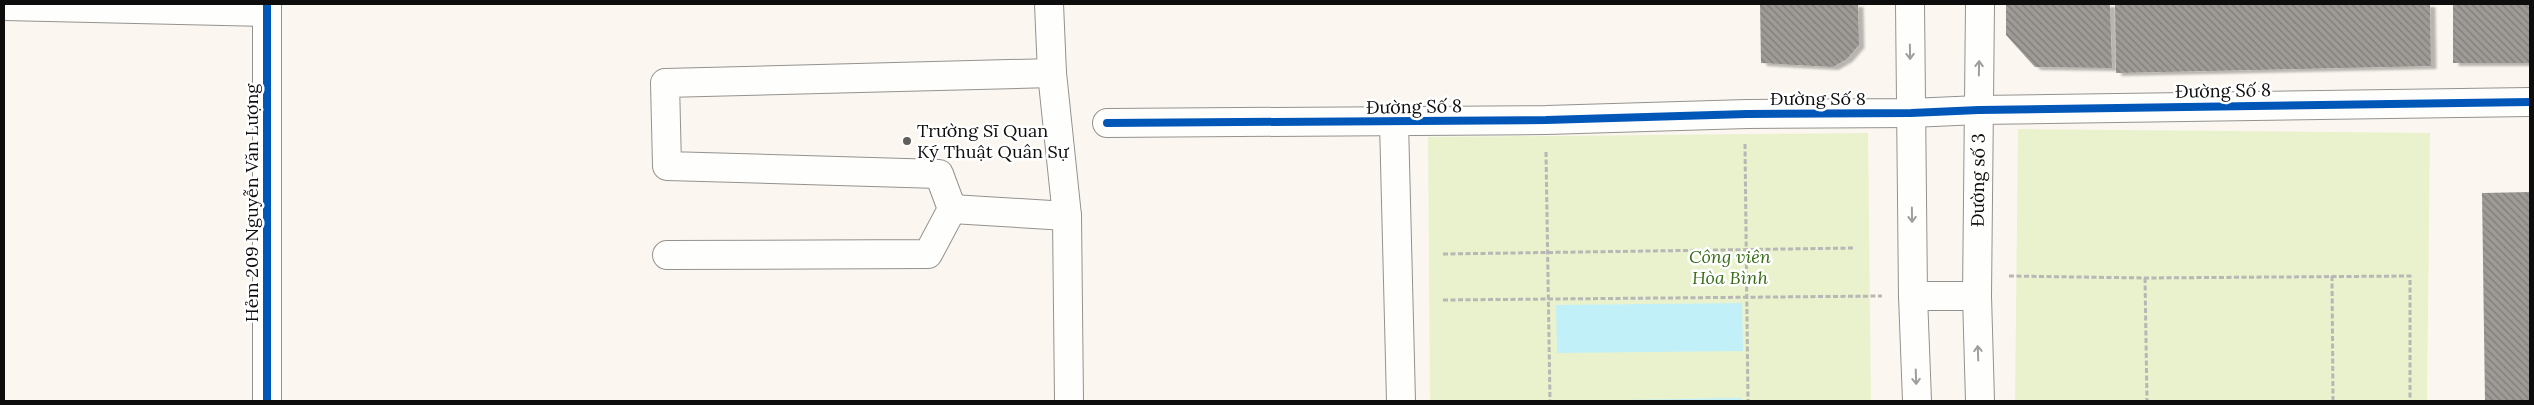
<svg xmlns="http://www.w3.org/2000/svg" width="2534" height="405" font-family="Lora,serif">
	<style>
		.grass { fill: #e9f2cd }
		.water { fill: #c2f0f9 }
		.building { fill: url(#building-back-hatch); filter: url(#shadow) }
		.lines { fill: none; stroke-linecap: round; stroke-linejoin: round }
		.minor-casing { stroke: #94928f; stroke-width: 30 }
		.path { stroke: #b8b7b6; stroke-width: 3; stroke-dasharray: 5 2.5; stroke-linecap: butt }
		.minor { stroke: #fefefd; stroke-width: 28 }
		.cycleway-casing { stroke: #fff; stroke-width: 11 }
		.cycleway { stroke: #0057b8; stroke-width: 8 }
		.oneway { stroke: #9e9e9d }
		.poi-dot { fill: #605f5c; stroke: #fff; stroke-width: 2 }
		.labels { text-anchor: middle; stroke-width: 5; stroke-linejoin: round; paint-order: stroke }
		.street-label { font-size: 18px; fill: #0d0d0d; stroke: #fff }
		.poi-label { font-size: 18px; fill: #0d0d0d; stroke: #fff; text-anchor: start }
		.park-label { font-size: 18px; font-style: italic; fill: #376b16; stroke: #fff }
	</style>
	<defs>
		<pattern id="building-back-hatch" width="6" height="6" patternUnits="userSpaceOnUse" patternTransform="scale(1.25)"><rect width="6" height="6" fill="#9e9a96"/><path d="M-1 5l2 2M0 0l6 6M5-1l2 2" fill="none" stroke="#7f7c79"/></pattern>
		<filter id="shadow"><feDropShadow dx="5.5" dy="3" stdDeviation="1" flood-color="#0004"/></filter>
	</defs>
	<rect width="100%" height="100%" fill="#fbf7f0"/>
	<g class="grass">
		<polygon points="2018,129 2430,133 2427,401 2015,401"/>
		<polygon points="1868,133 1871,401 1430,401 1428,137"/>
	</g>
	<g class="water">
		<polygon points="1742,303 1743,351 1557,353 1556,305"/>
		<polygon points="1742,398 1742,401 1556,401"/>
	</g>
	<g class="building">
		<polygon points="1760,4 1858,4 1859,45 1847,59 1833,67 1761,63"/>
		<polygon points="2006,4 2110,4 2112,68 2035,67 2006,35"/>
		<polygon points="2115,4 2430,4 2431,66 2116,73"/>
		<rect x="2453" y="4" width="77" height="59"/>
		<polygon points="2530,192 2530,401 2485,401 2482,193"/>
	</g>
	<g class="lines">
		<g class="minor-casing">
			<g id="minor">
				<polyline points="267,4 267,401"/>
				<polyline points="1049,4 1052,73 1067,216 1069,401"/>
				<polyline points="1910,4 1913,296 1917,401"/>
				<polyline points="4,6 267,12"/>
				<polyline points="1394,122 1401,401"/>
				<polyline points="1107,123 1546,120 1747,114 1911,113 1979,110 2530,102"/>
				<polyline points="952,209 1067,216"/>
				<polyline points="667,255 928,254 952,209 939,174 667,166 665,83 1052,73"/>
				<polyline points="1913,296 1977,296"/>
				<path id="s1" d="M 1980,401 L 1977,296 L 1980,4"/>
			</g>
		</g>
		<g class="path">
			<polyline points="1745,144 1748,401"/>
			<polyline points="1546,152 1550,401"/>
			<polyline points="1443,254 1855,248"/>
			<polyline points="2009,276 2145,278 2410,276 2410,401"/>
			<polyline points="2332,276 2333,401"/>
			<polyline points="2145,278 2147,401"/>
			<polyline points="1443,300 1882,296"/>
		</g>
		<use href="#minor" class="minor"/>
		<g class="cycleway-casing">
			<g id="cycleway">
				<polyline points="267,4 267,401"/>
				<polyline points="1107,123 1546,120 1747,114 1911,113 1979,110 2530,102"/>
			</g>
		</g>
		<use href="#cycleway" class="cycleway"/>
	</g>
	<defs><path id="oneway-shaft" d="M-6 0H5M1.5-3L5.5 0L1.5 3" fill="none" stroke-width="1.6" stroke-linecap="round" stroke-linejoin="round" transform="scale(1.25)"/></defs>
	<g class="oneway">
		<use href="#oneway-shaft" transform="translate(1910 52) rotate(89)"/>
		<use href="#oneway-shaft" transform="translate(1979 68) rotate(-89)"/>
		<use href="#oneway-shaft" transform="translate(1912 215) rotate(89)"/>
		<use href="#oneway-shaft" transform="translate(1978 353) rotate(-92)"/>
		<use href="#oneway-shaft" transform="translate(1916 377) rotate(88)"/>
	</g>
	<circle class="poi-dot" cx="907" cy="141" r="5"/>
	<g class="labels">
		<g class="street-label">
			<text transform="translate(2223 91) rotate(-1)" y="6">Đường Số 8</text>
			<text x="1818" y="105">Đường Số 8</text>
			<text transform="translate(1414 107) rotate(-1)" y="6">Đường Số 8</text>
			<text dy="6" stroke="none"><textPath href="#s1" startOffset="221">Đường số 3</textPath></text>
			<text transform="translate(252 203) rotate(-90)" y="6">Hẻm 209 Nguyễn Văn Lượng</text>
		</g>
		<g class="poi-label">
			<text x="917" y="137">Trường Sĩ Quan<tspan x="917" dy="21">Kỹ Thuật Quân Sự</tspan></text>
		</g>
		<g class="park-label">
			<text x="1730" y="263">Công viên<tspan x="1730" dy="21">Hòa Bình</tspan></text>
		</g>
	</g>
	<rect width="2534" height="405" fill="none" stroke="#0d0d0d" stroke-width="10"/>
</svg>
